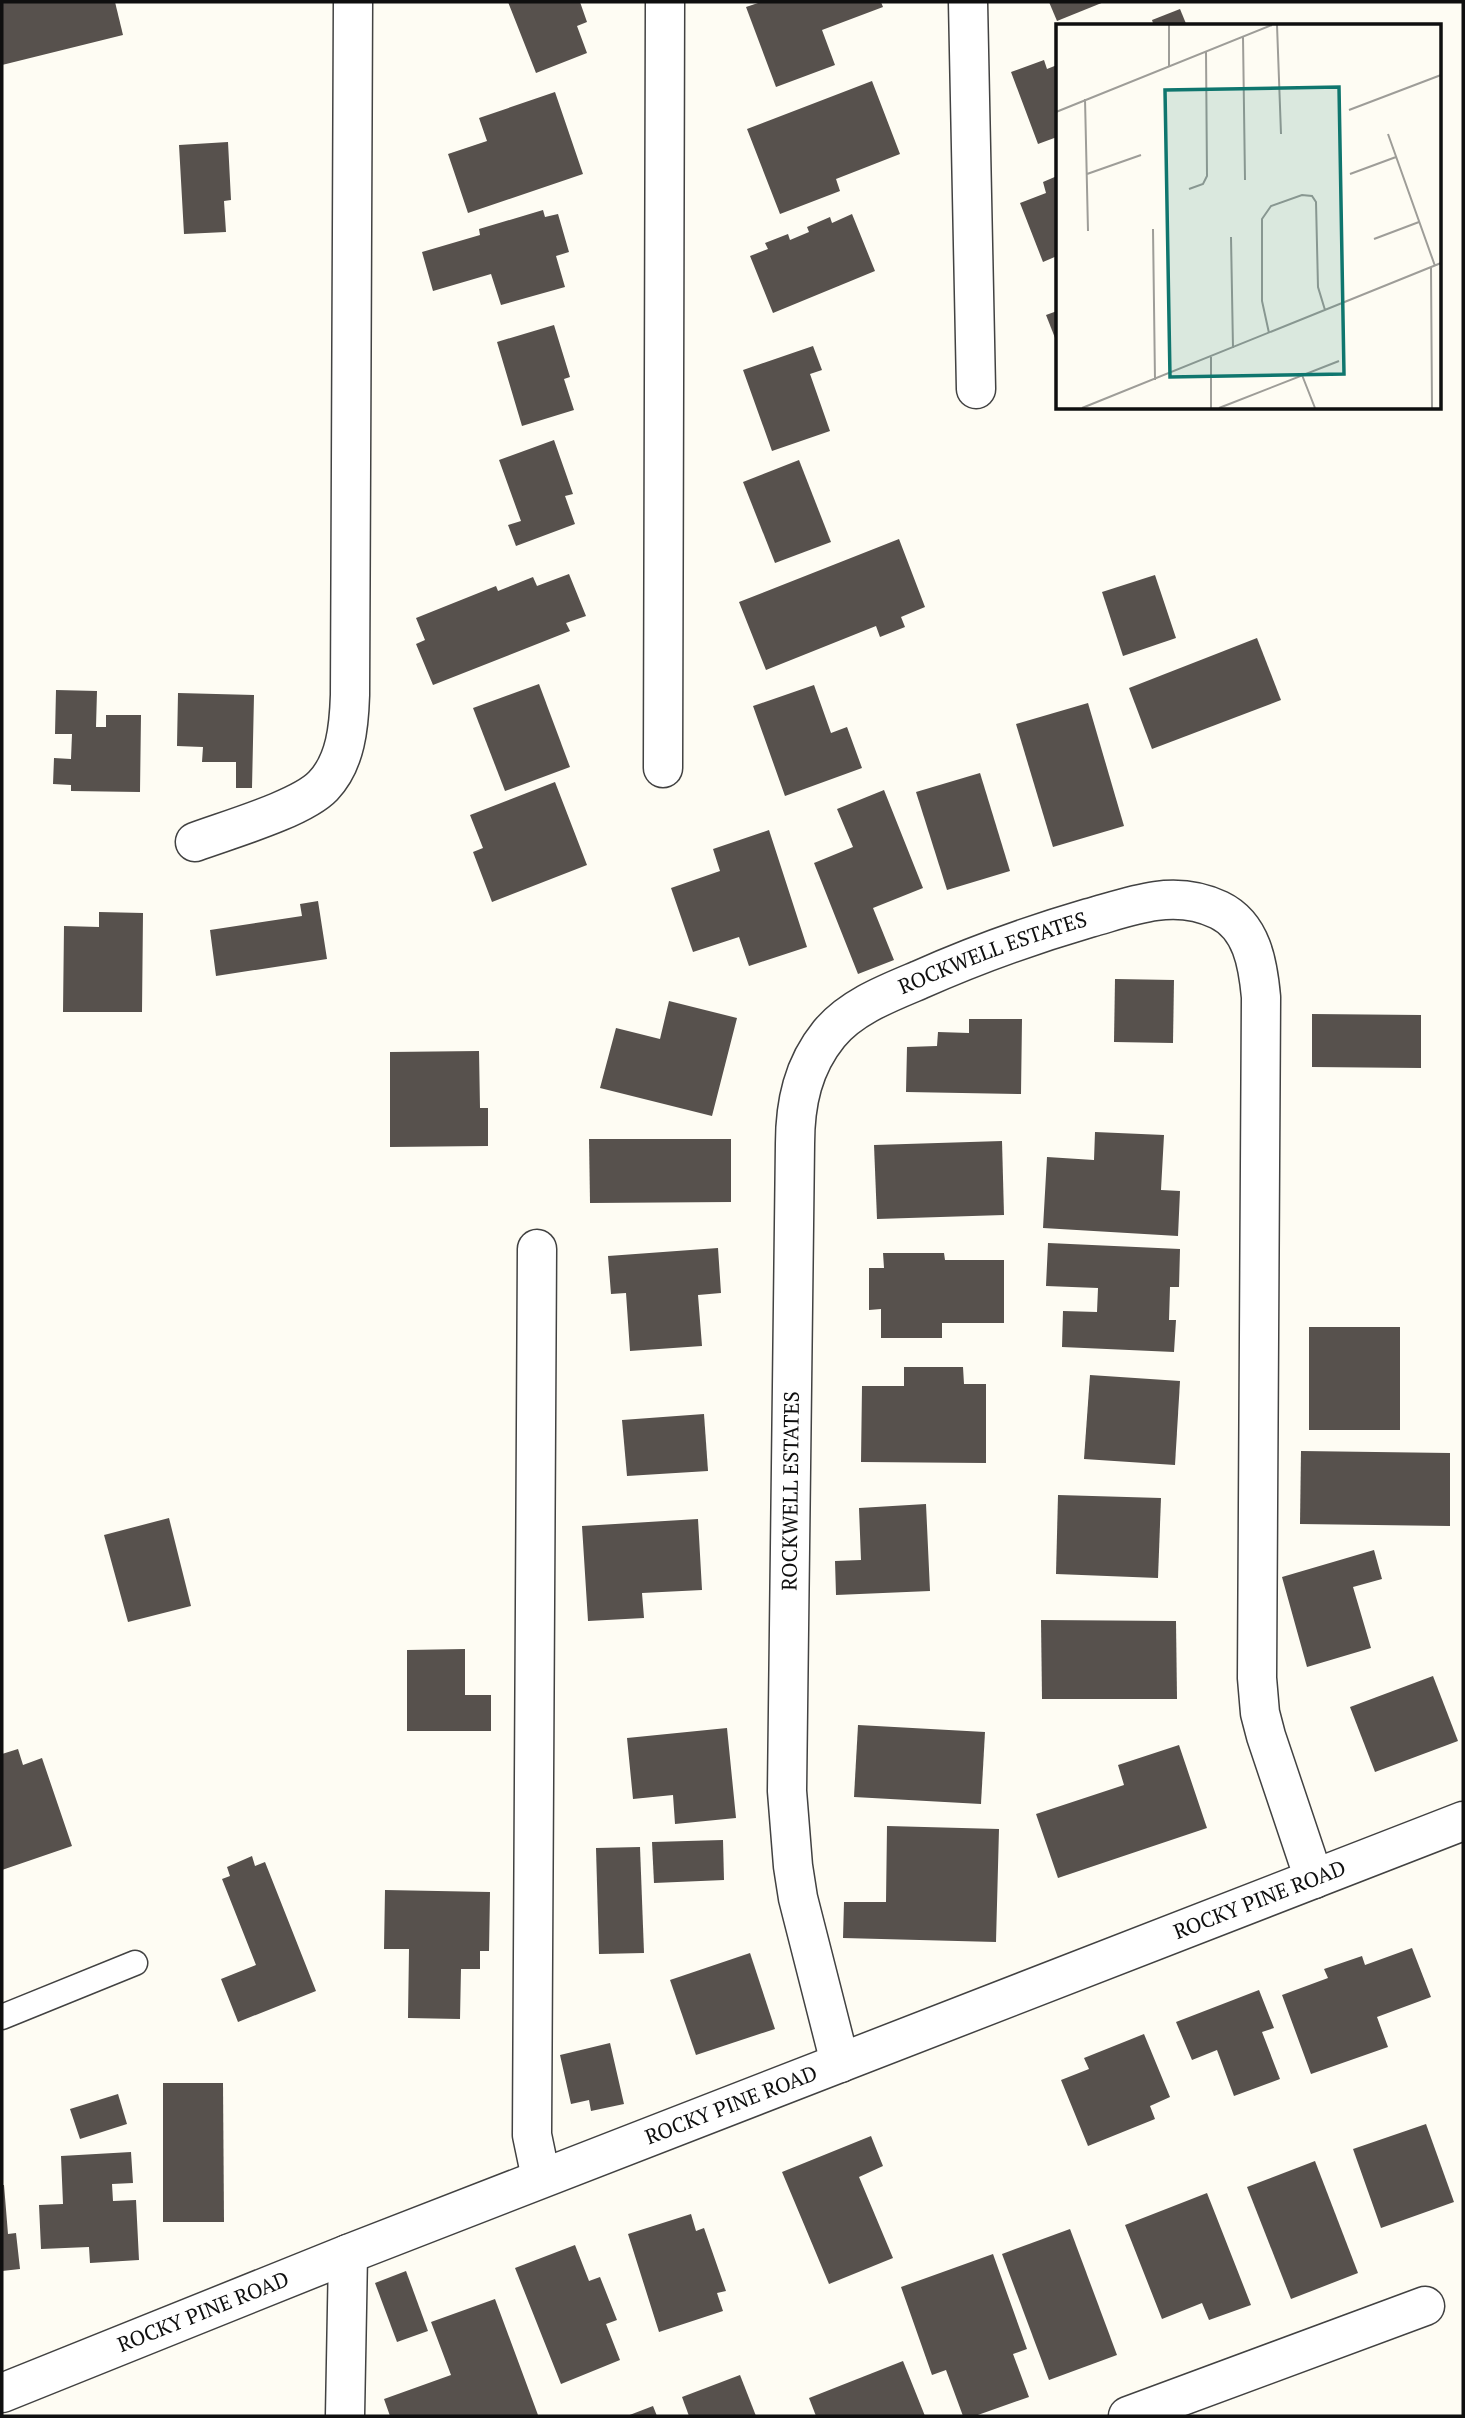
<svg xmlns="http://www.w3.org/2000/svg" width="1465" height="2418" font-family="'PT Serif',serif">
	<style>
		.building { fill: #57514d }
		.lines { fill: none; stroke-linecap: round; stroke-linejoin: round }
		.service-casing { stroke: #424242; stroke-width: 27 }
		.minor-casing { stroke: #424242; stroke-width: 41 }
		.tertiary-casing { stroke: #424242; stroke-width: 41 }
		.service { stroke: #fff; stroke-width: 24 }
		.minor { stroke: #fff; stroke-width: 38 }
		.tertiary { stroke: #fff; stroke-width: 38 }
		.labels { text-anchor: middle; stroke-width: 7; stroke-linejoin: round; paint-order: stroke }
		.street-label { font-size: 21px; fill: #0f0f0f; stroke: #fff }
		.inset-road { fill: none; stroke: #9e9d98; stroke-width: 2 }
		.view { fill: #0f766e; fill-opacity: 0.15; stroke: #0f766e; stroke-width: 3.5 }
		.inset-edge { fill: none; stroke: #0f0f0f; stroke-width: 3.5 }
	</style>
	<rect width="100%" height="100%" fill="#fefcf3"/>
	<g class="building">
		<polygon points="2,2 115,2 123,35 2,65"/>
		<polygon points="508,2 580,2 587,22 577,26 587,53 536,73"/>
		<polygon points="761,2 881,2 883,7 822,30 835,65 776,87 746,7"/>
		<polygon points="1049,2 1104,2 1057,21"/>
		<polygon points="1180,9 1187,26 1154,26 1152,20"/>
		<polygon points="1044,60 1047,69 1057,65 1057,137 1038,144 1011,72"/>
		<polygon points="872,81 900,154 836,179 840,191 780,214 747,129"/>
		<polygon points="555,92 583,174 468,213 448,154 487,141 479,118"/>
		<polygon points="228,142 231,200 224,201 226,232 184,234 179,145"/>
		<polygon points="1057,176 1057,256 1043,262 1020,203 1046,193 1043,182"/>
		<polygon points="543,210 545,217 558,214 569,252 556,256 565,287 501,305 491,274 433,291 422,252 480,235 479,229"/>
		<polygon points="852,214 875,271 773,313 750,256 768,249 765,243 788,234 790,240 809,232 807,227 830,217 832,223"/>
		<polygon points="1057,311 1057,343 1046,315"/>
		<polygon points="554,325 570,377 564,379 574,410 522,426 497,342"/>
		<polygon points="813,346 822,370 810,374 830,431 772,451 743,370"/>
		<polygon points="554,440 573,494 565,496 575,524 516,546 508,525 521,521 499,460"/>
		<polygon points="799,460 831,542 775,563 743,482"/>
		<polygon points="899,539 925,607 901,617 905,627 880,637 876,626 766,670 739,602"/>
		<polygon points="569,574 586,616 566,623 570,631 433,685 416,644 425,640 416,618 496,586 498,591 533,577 537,586"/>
		<polygon points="1155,575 1176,638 1123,656 1102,592"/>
		<polygon points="1257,638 1281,700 1152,749 1129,688"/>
		<polygon points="539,684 570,767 505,791 473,708"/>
		<polygon points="814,685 831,733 847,727 862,768 785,796 753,706"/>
		<polygon points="56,690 97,691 96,727 106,727 106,715 141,715 140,792 71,791 71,785 53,784 54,758 71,759 72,734 55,734"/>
		<polygon points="178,693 254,695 252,788 236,788 236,762 202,762 203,747 177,746"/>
		<polygon points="1088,703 1124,826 1053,847 1016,724"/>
		<polygon points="980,773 1010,871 947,890 916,792"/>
		<polygon points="555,782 587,865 492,902 473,852 483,848 470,815"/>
		<polygon points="884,790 923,888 873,908 894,960 858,974 814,863 853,847 837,809"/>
		<polygon points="769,830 807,947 749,966 739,937 693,952 671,888 720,871 713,849"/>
		<polygon points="318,901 327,959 216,976 210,930 302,916 300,904"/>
		<polygon points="99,912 143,913 142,1012 63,1012 64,926 99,927"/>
		<polygon points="1115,979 1174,980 1173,1043 1114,1042"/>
		<polygon points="669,1001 737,1018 712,1116 600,1088 616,1028 660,1039"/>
		<polygon points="1312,1014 1421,1015 1421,1068 1312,1067"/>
		<polygon points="969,1019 1022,1019 1021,1094 906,1092 907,1047 937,1046 938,1032 969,1033"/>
		<polygon points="479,1051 480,1108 488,1108 488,1146 390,1147 390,1052"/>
		<polygon points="1095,1132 1164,1135 1161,1190 1180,1191 1178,1236 1043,1228 1047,1157 1094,1160"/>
		<polygon points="589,1139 731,1139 731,1202 590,1203"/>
		<polygon points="1002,1141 1004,1215 877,1219 874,1145"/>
		<polygon points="1048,1243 1180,1249 1179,1287 1170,1287 1169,1320 1176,1320 1174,1352 1062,1347 1063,1311 1097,1312 1098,1288 1046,1286"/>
		<polygon points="718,1248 721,1293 698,1295 702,1346 630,1351 626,1293 611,1294 608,1256"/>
		<polygon points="883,1253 944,1253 945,1260 1004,1260 1004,1323 942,1323 942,1338 881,1338 881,1309 869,1310 869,1268 884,1268"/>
		<rect x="1309" y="1327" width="91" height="103"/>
		<polygon points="904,1367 963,1367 964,1384 986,1384 986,1463 861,1462 862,1386 904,1386"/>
		<polygon points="1090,1375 1180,1381 1175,1465 1084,1459"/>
		<polygon points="704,1414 708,1471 627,1476 622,1420"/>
		<polygon points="1301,1451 1450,1453 1450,1526 1300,1524"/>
		<polygon points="1058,1495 1161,1498 1158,1578 1056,1574"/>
		<polygon points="926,1504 930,1591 836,1595 835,1561 861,1560 859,1508"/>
		<polygon points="169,1518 191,1606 128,1622 104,1535"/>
		<polygon points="698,1519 702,1590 642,1593 644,1618 588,1621 582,1526"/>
		<polygon points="1374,1550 1382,1579 1353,1587 1371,1648 1307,1667 1282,1577"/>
		<polygon points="1041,1620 1176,1621 1177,1699 1042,1699"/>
		<polygon points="465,1649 465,1695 491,1695 491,1731 407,1731 407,1650"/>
		<polygon points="1433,1676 1458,1741 1375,1772 1350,1707"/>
		<polygon points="858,1725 985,1732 981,1804 854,1797"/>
		<polygon points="727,1728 736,1818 675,1824 673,1795 633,1799 627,1738"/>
		<polygon points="1179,1745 1207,1828 1058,1878 1036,1814 1124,1785 1118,1765"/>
		<polygon points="18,1749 23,1765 42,1758 72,1846 2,1870 2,1754"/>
		<polygon points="887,1826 999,1829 996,1942 843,1938 844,1902 886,1902"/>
		<polygon points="723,1840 724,1880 654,1883 652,1842"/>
		<polygon points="640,1847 644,1953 599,1954 596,1848"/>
		<polygon points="252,1856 255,1866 265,1862 316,1991 238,2022 221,1979 256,1965 222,1879 230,1876 227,1867"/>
		<polygon points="385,1890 490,1892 489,1951 480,1951 480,1969 461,1969 460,2019 408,2018 409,1949 384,1949"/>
		<polygon points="1412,1948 1431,1997 1377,2017 1388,2047 1311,2074 1282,1995 1328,1978 1324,1969 1362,1956 1365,1965"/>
		<polygon points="750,1953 775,2029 696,2055 670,1980"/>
		<polygon points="1259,1990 1274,2028 1262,2032 1280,2079 1234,2096 1217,2050 1192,2060 1176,2022"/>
		<polygon points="1144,2034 1170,2097 1150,2106 1155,2119 1088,2146 1061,2080 1089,2069 1084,2058"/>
		<polygon points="610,2043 624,2104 591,2111 589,2100 571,2104 560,2055"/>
		<polygon points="163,2083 223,2083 224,2222 163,2222"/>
		<polygon points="118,2094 127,2124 80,2139 70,2109"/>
		<polygon points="1426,2124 1454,2202 1381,2228 1353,2149"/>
		<polygon points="871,2136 883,2166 859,2177 893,2258 829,2284 782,2172"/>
		<polygon points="131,2152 133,2183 112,2184 113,2201 136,2200 139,2260 90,2263 89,2247 41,2249 39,2205 63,2204 61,2156"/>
		<polygon points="1315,2161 1358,2273 1291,2299 1247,2187"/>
		<polygon points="2,2185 4,2185 8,2234 16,2233 20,2269 2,2271"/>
		<polygon points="1207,2193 1251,2305 1209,2320 1202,2303 1162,2319 1125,2225"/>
		<polygon points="691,2214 696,2231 704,2228 726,2291 717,2293 723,2311 659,2332 628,2234"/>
		<polygon points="1070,2229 1117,2355 1049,2380 1002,2254"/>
		<polygon points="575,2245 589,2281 600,2277 617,2320 606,2324 620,2360 561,2384 515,2268"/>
		<polygon points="993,2254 1027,2349 1013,2354 1029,2397 975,2416 963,2416 946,2370 932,2375 901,2287"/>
		<polygon points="406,2271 428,2331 397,2342 375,2283"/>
		<polygon points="495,2299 538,2415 390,2416 384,2399 451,2375 431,2322"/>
		<polygon points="903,2361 925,2416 816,2416 809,2398"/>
		<polygon points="740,2375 756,2416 689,2416 682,2397"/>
		<polygon points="653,2406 657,2416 627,2416"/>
	</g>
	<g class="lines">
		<g class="service-casing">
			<polyline id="service" points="2,2017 135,1963"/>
		</g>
		<g class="minor-casing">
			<g id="minor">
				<polyline points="968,2 976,389"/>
				<polyline points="663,768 665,2"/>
				<path d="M 195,842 C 227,830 301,809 323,786 C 346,762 349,726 350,695 L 353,2"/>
				<polyline points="537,1249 532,2135 541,2178"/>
				<path id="s1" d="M 840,2063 L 798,1898 L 793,1866 L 787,1791 L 795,1144 C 795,1103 803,1066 829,1034 C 851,1007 888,993 919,980 C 975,955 1031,935 1089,918 C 1111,912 1134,904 1156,901 C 1177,898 1200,901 1219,910 C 1252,926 1258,964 1261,997 L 1257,1678 L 1260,1713 L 1266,1736 L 1314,1879"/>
				<polyline points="345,2416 348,2254"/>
				<polyline points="1128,2416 1425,2306"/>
			</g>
		</g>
		<g class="tertiary-casing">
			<g id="tertiary">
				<path id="s2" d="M 2,2393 L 348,2254 L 1463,1821"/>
			</g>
		</g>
		<use href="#service" class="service"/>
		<use href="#minor" class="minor"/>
		<use href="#tertiary" class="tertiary"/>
	</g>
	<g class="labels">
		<g class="street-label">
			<text dy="7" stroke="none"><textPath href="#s1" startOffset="1227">ROCKWELL ESTATES</textPath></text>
			<text dy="7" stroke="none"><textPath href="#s1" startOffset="578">ROCKWELL ESTATES</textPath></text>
			<text dy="7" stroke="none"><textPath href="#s2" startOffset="1351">ROCKY PINE ROAD</textPath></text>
			<text dy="7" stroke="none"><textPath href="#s2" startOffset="784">ROCKY PINE ROAD</textPath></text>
			<text dy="7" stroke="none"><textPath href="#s2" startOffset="217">ROCKY PINE ROAD</textPath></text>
		</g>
	</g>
	<g transform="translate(1056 24)">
		<rect width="385" height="385" fill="#fefcf3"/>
		<path class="inset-road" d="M 113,1 L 113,42M 221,1 L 225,110M 187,13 L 189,156M 29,75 L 32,207M 293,86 L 385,51M 0,88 L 216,1M 332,110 L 379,242M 31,150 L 85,131M 294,150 L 340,133M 133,165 L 147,160 L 151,152 L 150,27M 97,205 L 99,356M 175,213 L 177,324M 318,215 L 363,198M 375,243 L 376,384M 213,309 L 206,277 L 206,195 L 215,182 L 246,171 L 256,172 L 260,178 L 262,263 L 269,286M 155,333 L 155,384M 246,351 L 259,384M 26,384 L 385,239M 163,384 L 283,337"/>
		<path class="view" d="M 283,63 L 288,350 L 114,353 L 109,66 Z"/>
		<rect width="385" height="385" class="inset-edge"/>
	</g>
	<rect width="1465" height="2418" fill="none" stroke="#0f0f0f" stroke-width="7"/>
</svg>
